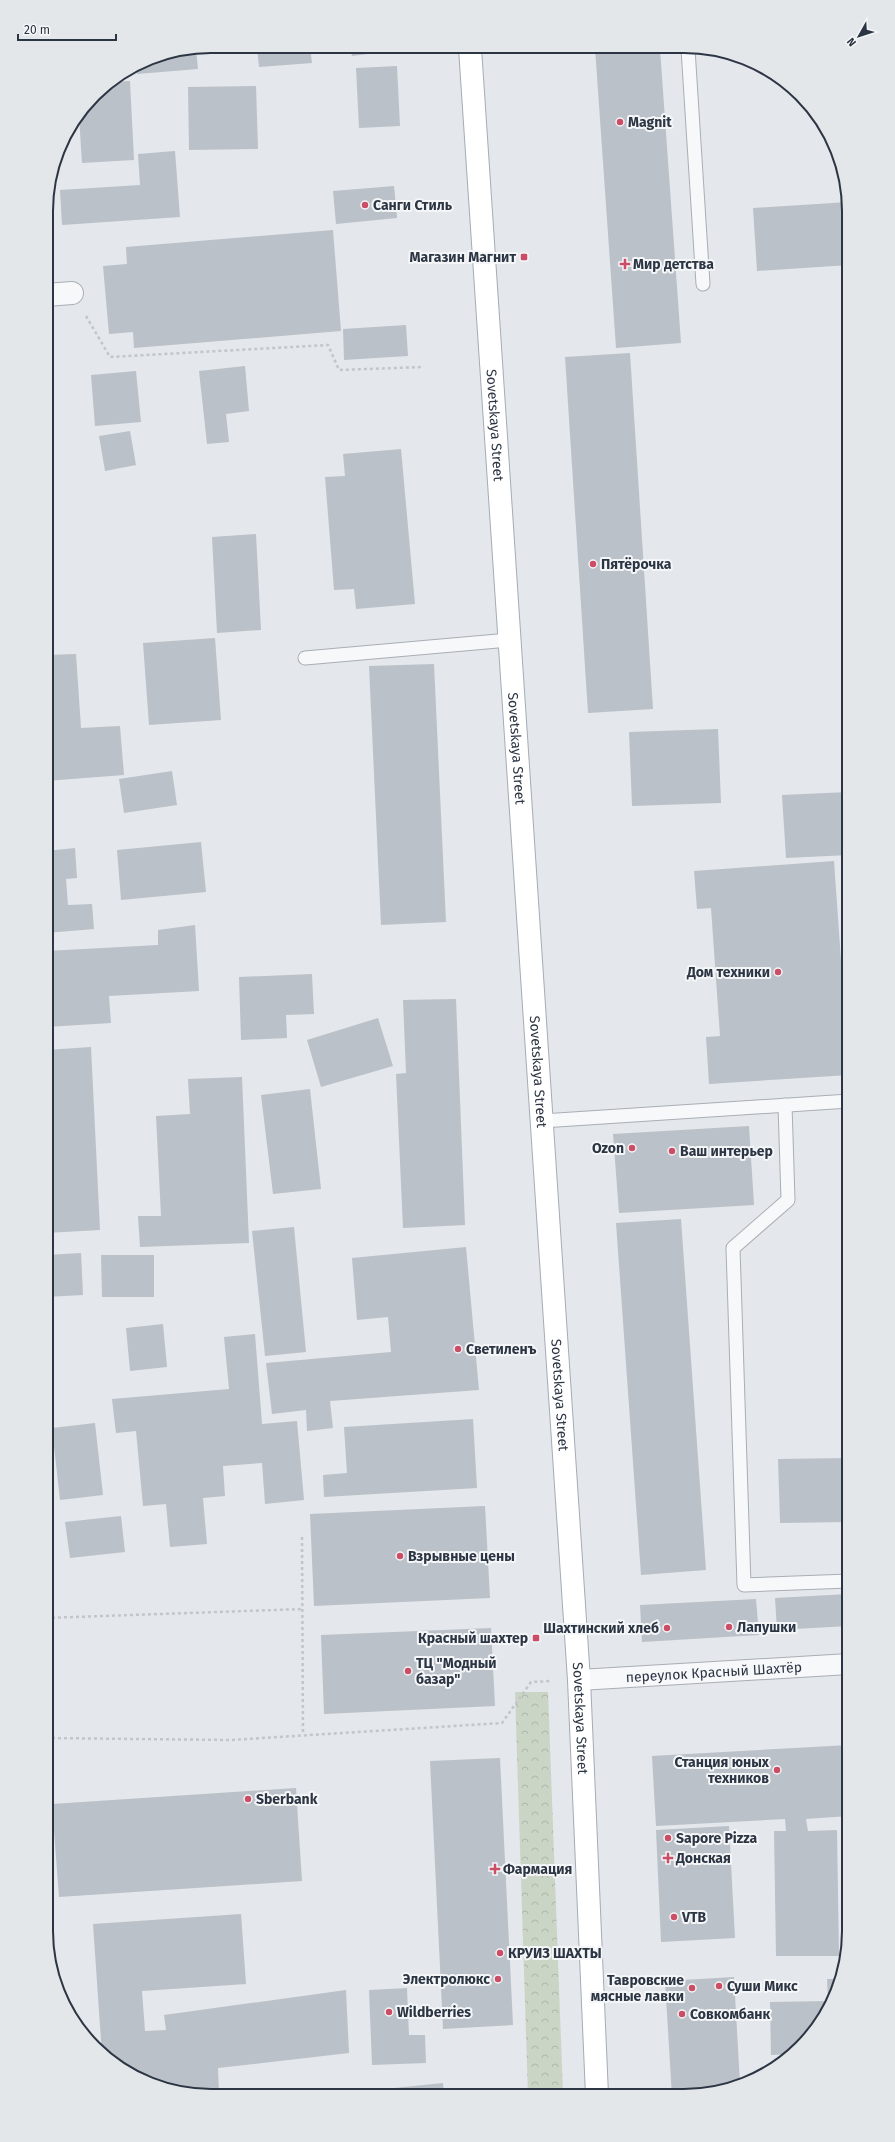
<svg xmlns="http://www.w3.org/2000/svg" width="895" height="2142" font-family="'Fira Sans',sans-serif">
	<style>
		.park { fill: url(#park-crowns) }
		.building { fill: #bbc1c8 }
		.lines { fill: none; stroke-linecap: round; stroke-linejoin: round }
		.service-casing { stroke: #a9aeb5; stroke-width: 15 }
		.pedestrian-casing { stroke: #a9aeb5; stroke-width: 22 }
		.minor-casing { stroke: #a9aeb5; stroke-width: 24 }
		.primary-casing { stroke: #a3acb7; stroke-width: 24 }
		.path { stroke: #c2c5ca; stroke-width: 2.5; stroke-dasharray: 3 3; stroke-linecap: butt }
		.service { stroke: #f7f8fa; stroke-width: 13 }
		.pedestrian { stroke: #f7f8fa; stroke-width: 20 }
		.minor { stroke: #f7f8fa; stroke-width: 22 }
		.primary { stroke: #fff; stroke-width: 22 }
		.poi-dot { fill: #cb4e66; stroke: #f4f6f8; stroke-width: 1.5 }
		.labels { text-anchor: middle; stroke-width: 4; stroke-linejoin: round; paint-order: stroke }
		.poi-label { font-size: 14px; font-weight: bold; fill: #2c3543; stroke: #f4f6f8; text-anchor: start }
		.street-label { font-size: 14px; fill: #2c3543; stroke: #f4f6f8 }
		.rim { fill: none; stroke: #2c3543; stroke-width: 2 }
	</style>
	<defs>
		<pattern id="park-crowns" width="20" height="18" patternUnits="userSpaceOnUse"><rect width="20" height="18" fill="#cad5c5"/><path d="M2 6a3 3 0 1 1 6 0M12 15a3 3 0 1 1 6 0" fill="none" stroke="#aeb7aa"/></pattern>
	</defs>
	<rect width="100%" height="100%" fill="#e4e7eb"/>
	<polygon class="park" points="515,1692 548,1692 563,2095 528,2095"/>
	<g class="building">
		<polygon points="257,46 310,47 312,63 259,67"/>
		<polygon points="350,47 399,47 399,50 352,56"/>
		<polygon points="595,48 660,49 681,343 616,348"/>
		<polygon points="196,49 198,69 137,74 136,66 148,58"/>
		<polygon points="397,66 400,126 359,128 356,68"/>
		<polygon points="130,81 134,160 82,163 79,117 102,87 109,82"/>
		<polygon points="256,86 258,149 189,150 188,87"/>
		<polygon points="175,151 180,217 62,225 60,190 140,185 138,154"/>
		<polygon points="394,186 397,218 336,224 333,191"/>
		<polygon points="848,202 849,265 757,271 753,208"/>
		<polygon points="333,230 341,331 134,348 133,332 109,334 103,266 127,264 126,247"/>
		<polygon points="406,325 408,356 344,360 343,329"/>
		<polygon points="630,353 653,709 588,713 565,357"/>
		<polygon points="245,366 249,411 226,414 229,442 207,444 199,371"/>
		<polygon points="136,371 141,422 95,426 91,375"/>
		<polygon points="46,385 52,432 46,432"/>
		<polygon points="130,431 136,465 105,471 99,436"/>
		<polygon points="401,449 415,604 356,609 354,589 334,590 325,477 345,476 343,454"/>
		<polygon points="256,534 261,630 217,633 212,537"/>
		<polygon points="215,638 221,720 149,725 143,643"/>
		<polygon points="76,654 81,728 120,726 124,775 46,781 46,655"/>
		<polygon points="434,664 446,922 381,925 369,666"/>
		<polygon points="718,729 721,803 632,806 629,732"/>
		<polygon points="172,771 177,805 124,813 119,779"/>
		<polygon points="849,792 849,855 786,858 782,795"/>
		<polygon points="201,842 206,892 121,900 117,850"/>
		<polygon points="75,848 77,878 66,879 68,905 92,904 94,929 46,933 46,851"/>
		<polygon points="834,861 849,1075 709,1084 706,1037 720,1036 711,908 697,909 694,871"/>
		<polygon points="195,925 199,991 109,996 111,1023 46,1027 46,951 158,945 158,930"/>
		<polygon points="312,974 314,1014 286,1015 287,1038 241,1040 239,977"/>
		<polygon points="456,999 465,1225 403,1228 396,1074 406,1073 403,1000"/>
		<polygon points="378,1018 393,1066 321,1087 307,1040"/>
		<polygon points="91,1047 100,1230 46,1233 46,1050"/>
		<polygon points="242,1077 249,1243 140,1247 138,1216 161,1216 156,1116 190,1114 188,1079"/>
		<polygon points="310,1089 321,1189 273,1194 261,1095"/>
		<polygon points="749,1126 754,1205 619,1213 613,1134"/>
		<polygon points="844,1216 849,1216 849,1293 848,1293"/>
		<polygon points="681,1219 706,1570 641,1575 616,1223"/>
		<polygon points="294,1227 306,1352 265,1356 252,1231"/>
		<polygon points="466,1247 479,1390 330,1401 333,1428 307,1431 306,1410 272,1414 266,1363 391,1352 388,1317 357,1320 352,1258"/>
		<polygon points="81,1253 83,1295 46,1297 46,1255"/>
		<polygon points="101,1255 154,1255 154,1297 102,1297"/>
		<polygon points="163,1324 167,1367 130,1371 126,1328"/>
		<polygon points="255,1334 262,1424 297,1421 304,1500 265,1504 262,1463 223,1466 225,1496 203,1498 207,1544 170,1547 166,1504 143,1506 136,1431 116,1433 112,1399 229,1389 224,1337"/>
		<polygon points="473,1419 477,1488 324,1497 323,1475 347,1473 344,1427"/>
		<polygon points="95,1423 103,1495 60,1500 52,1428"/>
		<polygon points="849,1458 849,1522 780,1523 778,1459"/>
		<polygon points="485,1506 490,1598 314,1606 310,1514"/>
		<polygon points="121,1516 125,1552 70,1558 65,1522"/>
		<polygon points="849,1594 849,1626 777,1630 775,1598"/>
		<polygon points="756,1599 759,1635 642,1642 640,1605"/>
		<polygon points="491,1628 495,1706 324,1714 321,1635"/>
		<polygon points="849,1745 849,1816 806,1819 808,1831 837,1830 839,1956 776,1956 774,1831 786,1831 785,1819 656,1826 652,1756"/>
		<polygon points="500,1758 513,2025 443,2029 430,1761"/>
		<polygon points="296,1788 302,1881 59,1897 52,1804"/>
		<polygon points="729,1826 735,1938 661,1942 656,1830"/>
		<polygon points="241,1914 246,1984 142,1991 145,2031 166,2030 164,2015 346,1990 349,2053 218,2068 219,2093 179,2093 160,2086 159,2083 151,2084 138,2079 102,2055 93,1924"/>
		<polygon points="734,1977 740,2084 727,2090 672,2096 665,1981"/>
		<polygon points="827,1979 840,1979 837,1994 808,2040 792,2054 771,2055 770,2002 828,2001"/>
		<polygon points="407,1988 409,2035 425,2035 426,2063 372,2065 369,1990"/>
		<polygon points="443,2083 444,2095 376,2094 375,2090"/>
	</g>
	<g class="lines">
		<g class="service-casing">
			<g id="service">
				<polyline points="688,49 703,284"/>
				<polyline points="305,658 509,640"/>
				<polyline points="785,1105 788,1200 733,1248 744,1585 849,1581"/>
				<polyline points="542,1121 849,1101"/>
			</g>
		</g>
		<g class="pedestrian-casing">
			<g id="pedestrian">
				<path id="s1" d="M 579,1680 L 849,1664"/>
			</g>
		</g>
		<g class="minor-casing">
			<polyline id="minor" points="46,295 72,293"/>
		</g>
		<g class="primary-casing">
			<g id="primary">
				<path id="s2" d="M 470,48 L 579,1680 L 597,2095"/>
			</g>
		</g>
		<g class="path">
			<polyline points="86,316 110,357 328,345 339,370 423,367"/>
			<polyline points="302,1537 303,1735"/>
			<polyline points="46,1618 303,1609"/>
			<polyline points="46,1738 231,1740 502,1723 531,1682 551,1681"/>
		</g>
		<use href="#service" class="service"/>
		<use href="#pedestrian" class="pedestrian"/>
		<use href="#minor" class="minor"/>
		<use href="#primary" class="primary"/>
	</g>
	<g class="poi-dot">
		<circle cx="620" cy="122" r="4"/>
		<circle cx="365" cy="205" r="4"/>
		<rect x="520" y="253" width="8" height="8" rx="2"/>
		<path d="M623 258h4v4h4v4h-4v4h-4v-4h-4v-4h4z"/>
		<circle cx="593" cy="564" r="4"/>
		<circle cx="778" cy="972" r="4"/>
		<circle cx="632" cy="1148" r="4"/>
		<circle cx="672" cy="1151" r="4"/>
		<circle cx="458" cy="1349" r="4"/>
		<circle cx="400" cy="1556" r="4"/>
		<circle cx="729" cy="1627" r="4"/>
		<circle cx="667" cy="1628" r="4"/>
		<rect x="532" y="1634" width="8" height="8" rx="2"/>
		<circle cx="408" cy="1671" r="4"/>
		<circle cx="777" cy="1770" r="4"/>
		<circle cx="248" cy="1799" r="4"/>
		<circle cx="668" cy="1838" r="4"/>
		<path d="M666 1852h4v4h4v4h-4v4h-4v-4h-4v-4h4z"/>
		<path d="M493 1863h4v4h4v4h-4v4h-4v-4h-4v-4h4z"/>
		<circle cx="674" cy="1917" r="4"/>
		<circle cx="500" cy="1953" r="4"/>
		<circle cx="498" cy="1979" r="4"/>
		<circle cx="719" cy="1986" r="4"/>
		<circle cx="692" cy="1988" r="4"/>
		<circle cx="389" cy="2012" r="4"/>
		<circle cx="682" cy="2014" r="4"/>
	</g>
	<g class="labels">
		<g class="poi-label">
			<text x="628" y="127">Magnit</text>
			<text x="373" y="210">Санги Стиль</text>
			<text x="516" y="262" text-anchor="end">Магазин Магнит</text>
			<text x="633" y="269">Мир детства</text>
			<text x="601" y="569">Пятёрочка</text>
			<text x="770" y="977" text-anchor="end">Дом техники</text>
			<text x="624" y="1153" text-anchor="end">Ozon</text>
			<text x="680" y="1156">Ваш интерьер</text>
			<text x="466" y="1354">Светиленъ</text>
			<text x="408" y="1561">Взрывные цены</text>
			<text x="737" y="1632">Лапушки</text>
			<text x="659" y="1633" text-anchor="end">Шахтинский хлеб</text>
			<text x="528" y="1643" text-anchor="end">Красный шахтер</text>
			<text x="416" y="1668">ТЦ "Модный<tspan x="416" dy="16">базар"</tspan></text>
			<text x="769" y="1767" text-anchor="end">Станция юных<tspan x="769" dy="16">техников</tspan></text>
			<text x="256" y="1804">Sberbank</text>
			<text x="676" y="1843">Sapore Pizza</text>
			<text x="676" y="1863">Донская</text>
			<text x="503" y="1874">Фармация</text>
			<text x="682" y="1922">VTB</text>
			<text x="508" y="1958">КРУИЗ ШАХТЫ</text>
			<text x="490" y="1984" text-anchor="end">Электролюкс</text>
			<text x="684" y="1985" text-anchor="end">Тавровские<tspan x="684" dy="16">мясные лавки</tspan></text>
			<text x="727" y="1991">Суши Микс</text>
			<text x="397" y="2017">Wildberries</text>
			<text x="690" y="2019">Совкомбанк</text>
		</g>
		<g class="street-label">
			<text dy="5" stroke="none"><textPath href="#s2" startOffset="378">Sovetskaya Street</textPath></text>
			<text dy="5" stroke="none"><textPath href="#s2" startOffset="702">Sovetskaya Street</textPath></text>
			<text dy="5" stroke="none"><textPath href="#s2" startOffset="1026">Sovetskaya Street</textPath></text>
			<text dy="5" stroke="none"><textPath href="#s2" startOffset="1350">Sovetskaya Street</textPath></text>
			<text dy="5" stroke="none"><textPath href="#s1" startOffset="135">переулок Красный Шахтёр</textPath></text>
			<text dy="5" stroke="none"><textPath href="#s2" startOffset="1674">Sovetskaya Street</textPath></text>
		</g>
	</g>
	<path d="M0 0H895V2142H0ZM211 53H684A158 158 0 0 1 842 211V1931A158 158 0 0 1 684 2089H211A158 158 0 0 1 53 1931V211A158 158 0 0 1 211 53Z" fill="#e4e7ea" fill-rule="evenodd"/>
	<path class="rim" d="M211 53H684A158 158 0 0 1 842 211V1931A158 158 0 0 1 684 2089H211A158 158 0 0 1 53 1931V211A158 158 0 0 1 211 53Z"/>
	<g transform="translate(859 36) rotate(231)" stroke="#f4f6f8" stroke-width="3" paint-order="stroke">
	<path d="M0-3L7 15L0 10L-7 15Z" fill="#2c3543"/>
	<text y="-6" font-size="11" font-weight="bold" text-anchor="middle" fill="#2c3543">N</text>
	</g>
	<path d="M18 34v6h98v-6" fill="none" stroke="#2c3543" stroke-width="2"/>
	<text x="24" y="34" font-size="12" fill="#2c3543" stroke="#f4f6f8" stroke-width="3" paint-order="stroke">20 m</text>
</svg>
